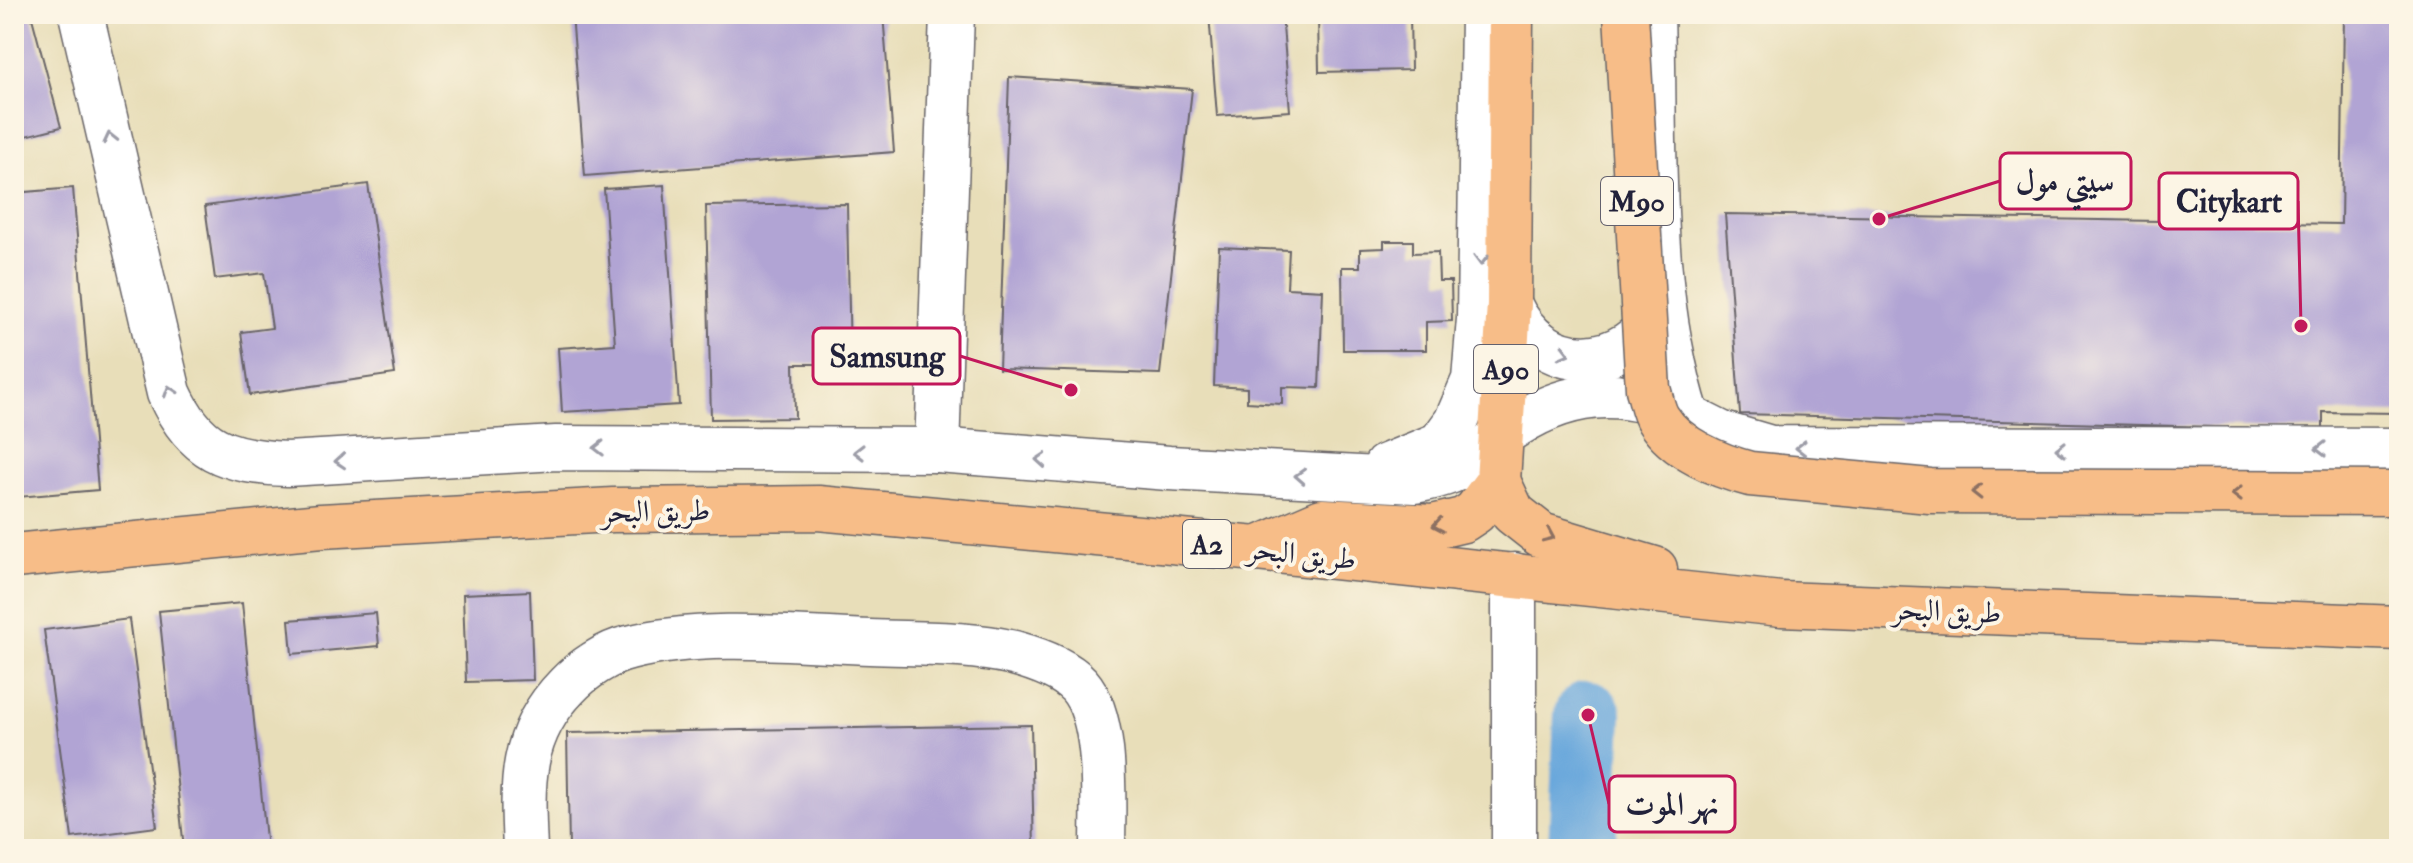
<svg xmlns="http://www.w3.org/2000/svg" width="2413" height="863" font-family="'IM FELL Double Pica',Amiri,serif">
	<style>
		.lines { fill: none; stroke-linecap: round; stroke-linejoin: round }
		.river { stroke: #6aa8dc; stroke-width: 68 }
		.building { fill: #b1a4d4 }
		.minor-casing { stroke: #676467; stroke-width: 47 }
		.highway-casing { stroke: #676467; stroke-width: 47 }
		.minor { stroke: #fff; stroke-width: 44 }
		.highway { stroke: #f7bd88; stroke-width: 44 }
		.highway-bridge-casing { stroke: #676467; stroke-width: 47; stroke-linecap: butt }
		.highway-bridge { stroke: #f7bd88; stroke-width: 44 }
		.oneway { stroke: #9c9ca7 }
		.oneway2 { stroke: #8c7062 }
		.labels { text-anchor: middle; stroke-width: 8; stroke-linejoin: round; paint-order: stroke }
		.shield { fill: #fcf5e5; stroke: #63616e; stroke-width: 2 }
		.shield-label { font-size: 28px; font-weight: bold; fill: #22223b }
		.street-label { font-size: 30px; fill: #22223b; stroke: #fcf5e5 }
		.leader { fill: none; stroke: #c2185b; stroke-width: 3 }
		.callout-dot { fill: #c2185b; stroke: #fcf5e5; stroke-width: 3 }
		.callout { fill: #fcf5e5; stroke: #c2185b; stroke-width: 3 }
		.callout-label { font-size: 32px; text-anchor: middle; font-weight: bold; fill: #22223b }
	</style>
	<rect width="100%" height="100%" fill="#fcf5e5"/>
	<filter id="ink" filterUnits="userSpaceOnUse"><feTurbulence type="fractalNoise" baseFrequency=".0125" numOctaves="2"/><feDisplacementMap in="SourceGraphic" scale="16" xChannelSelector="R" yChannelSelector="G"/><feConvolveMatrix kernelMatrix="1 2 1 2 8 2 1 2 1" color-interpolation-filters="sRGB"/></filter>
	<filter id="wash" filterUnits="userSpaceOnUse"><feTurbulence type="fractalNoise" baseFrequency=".006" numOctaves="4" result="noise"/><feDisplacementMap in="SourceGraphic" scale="32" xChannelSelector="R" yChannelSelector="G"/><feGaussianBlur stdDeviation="1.8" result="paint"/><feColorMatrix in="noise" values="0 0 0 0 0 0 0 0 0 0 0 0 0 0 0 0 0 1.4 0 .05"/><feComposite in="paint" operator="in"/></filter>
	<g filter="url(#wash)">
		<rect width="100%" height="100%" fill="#e8deb9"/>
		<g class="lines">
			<polyline class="river" points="1582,849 1588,715"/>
		</g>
		<g id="blocks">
			<g class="building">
				<polygon points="14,14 31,14 61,127 14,139"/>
				<polygon points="572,14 883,14 894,152 585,176"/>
				<polygon points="1209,14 1282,14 1290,111 1217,116"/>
				<polygon points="1318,14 1410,14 1411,70 1319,72"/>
				<polygon points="2344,14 2399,14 2399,413 2323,412 2323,430 1740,414 1725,214 2341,224"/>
				<polygon points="1009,77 1192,89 1160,374 999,369"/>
				<polygon points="368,184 395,374 250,395 241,332 272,328 264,273 215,279 205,206"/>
				<polygon points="664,185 679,405 562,412 558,348 615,344 604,189"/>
				<polygon points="73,188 98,490 18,497 14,449 14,193"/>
				<polygon points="847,204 850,364 794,364 795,418 711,419 706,206"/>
				<polygon points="1384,241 1413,241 1413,253 1438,252 1439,281 1451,281 1452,321 1426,322 1426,350 1343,350 1342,267 1360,267 1360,249 1384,248"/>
				<polygon points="1219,247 1289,250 1287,288 1323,290 1319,388 1282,387 1282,404 1247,402 1247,388 1214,386"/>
				<polygon points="530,591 533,680 466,682 463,594"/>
				<polygon points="242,603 267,849 184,849 159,611"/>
				<polygon points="376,613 379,646 292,654 289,620"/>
				<polygon points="129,619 157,827 72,838 44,630"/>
				<polygon points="1031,725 1034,849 569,849 567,733"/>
			</g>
		</g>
	</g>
	<g filter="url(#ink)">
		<use href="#blocks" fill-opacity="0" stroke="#676467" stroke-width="2"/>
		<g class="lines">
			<g class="minor-casing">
				<g id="minor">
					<path d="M 81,14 L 169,393 C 195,451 226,461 287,464 L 556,448 L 937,450 L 1169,468 L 1415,481 C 1441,476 1460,470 1482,454 C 1490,448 1496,439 1504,433 C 1565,390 1622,384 1688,417"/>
					<path d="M 1652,14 C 1656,146 1647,290 1688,417 L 1720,433 L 1771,448 L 2399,450"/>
					<path d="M 1509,304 C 1542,377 1627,374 1662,305"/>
					<polyline points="937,450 952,14"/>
					<polyline points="1386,466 1440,444 1456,422 1474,380 1479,319 1483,14"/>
					<polyline points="1514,575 1514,849"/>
					<path d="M 525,849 C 522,785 519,735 567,686 C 582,670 607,653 629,648 C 701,629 796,639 870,642 C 918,644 968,642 1014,653 C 1036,659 1064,669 1079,685 C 1109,719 1103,804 1103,849"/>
				</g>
			</g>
			<g class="highway-casing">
				<g id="highway">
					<polyline points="1498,481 1513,513 1541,535 1655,569"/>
					<polyline points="1257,549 1322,521 1433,527 1463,520 1475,512 1498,481 1509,304 1511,14"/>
					<polyline points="14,556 321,526 613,510 818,508 1257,549 1781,604 2399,628"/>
				</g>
			</g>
			<use href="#minor" class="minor"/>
			<use href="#highway" class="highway"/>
			<g class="highway-bridge-casing">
				<path id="highway-bridge" d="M 1626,14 L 1648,389 C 1651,398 1653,411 1658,419 C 1676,449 1719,466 1750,474 L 1930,491 L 2399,493"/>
			</g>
			<use href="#highway-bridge" class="highway-bridge"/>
		</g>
		<defs><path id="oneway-chevron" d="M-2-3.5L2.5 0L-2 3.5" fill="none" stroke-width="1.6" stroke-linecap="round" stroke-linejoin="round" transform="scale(2)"/></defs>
		<g class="oneway">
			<use href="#oneway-chevron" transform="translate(110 138) rotate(-103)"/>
			<use href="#oneway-chevron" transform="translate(1481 260) rotate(91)"/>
			<use href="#oneway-chevron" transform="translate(1564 353) rotate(15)"/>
			<use href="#oneway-chevron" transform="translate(170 391) rotate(-108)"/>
			<use href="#oneway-chevron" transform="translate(599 448) rotate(179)"/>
			<use href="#oneway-chevron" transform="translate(1801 448) rotate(-180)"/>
			<use href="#oneway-chevron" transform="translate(2061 449) rotate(-180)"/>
			<use href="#oneway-chevron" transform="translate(2321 449) rotate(-180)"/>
			<use href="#oneway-chevron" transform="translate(859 452) rotate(-180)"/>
			<use href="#oneway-chevron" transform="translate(1041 460) rotate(-176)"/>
			<use href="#oneway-chevron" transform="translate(340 461) rotate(176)"/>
			<use href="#oneway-chevron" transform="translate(1300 476) rotate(-177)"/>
		</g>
		<g class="oneway2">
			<use href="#oneway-chevron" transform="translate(1977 492) rotate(-179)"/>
			<use href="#oneway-chevron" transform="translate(2237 494) rotate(180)"/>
			<use href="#oneway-chevron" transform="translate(1438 525) rotate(170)"/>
			<use href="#oneway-chevron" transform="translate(1549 536) rotate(24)"/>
		</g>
	</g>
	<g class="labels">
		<g class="shield">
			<rect x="1601" y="177" width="72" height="48" rx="6"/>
			<rect x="1474" y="345" width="64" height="48" rx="6"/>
			<rect x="1183" y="520" width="48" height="48" rx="6"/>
		</g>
		<g class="shield-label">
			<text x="1637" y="211">M90</text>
			<text x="1506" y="379">A90</text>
			<text x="1207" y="554">A2</text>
		</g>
		<g class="street-label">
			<text transform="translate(656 511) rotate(-1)" y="10">طريق البحر</text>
			<text transform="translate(1302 554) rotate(6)" y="10">طريق البحر</text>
			<text transform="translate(1947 611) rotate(2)" y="10">طريق البحر</text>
		</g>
	</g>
	<path class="leader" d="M1879 219L2000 181M2301 326L2298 201M1071 390L960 356M1588 715L1609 804"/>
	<g class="callout-dot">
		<circle cx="1879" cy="219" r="8"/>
		<circle cx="2301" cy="326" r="8"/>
		<circle cx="1071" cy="390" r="8"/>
		<circle cx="1588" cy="715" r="8"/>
	</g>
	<g class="callout">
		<rect x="2000" y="153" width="131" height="56" rx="8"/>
		<rect x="2159" y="173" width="139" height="56" rx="8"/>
		<rect x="813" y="328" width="147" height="56" rx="8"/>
		<rect x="1609" y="776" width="126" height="56" rx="8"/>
	</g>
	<g class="callout-label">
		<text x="2065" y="192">سيتي مول</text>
		<text x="2229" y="212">Citykart</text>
		<text x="887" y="367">Samsung</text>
		<text x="1672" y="815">نهر الموت</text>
	</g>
	<rect width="2413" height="863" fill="none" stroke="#fcf5e5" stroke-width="48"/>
</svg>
